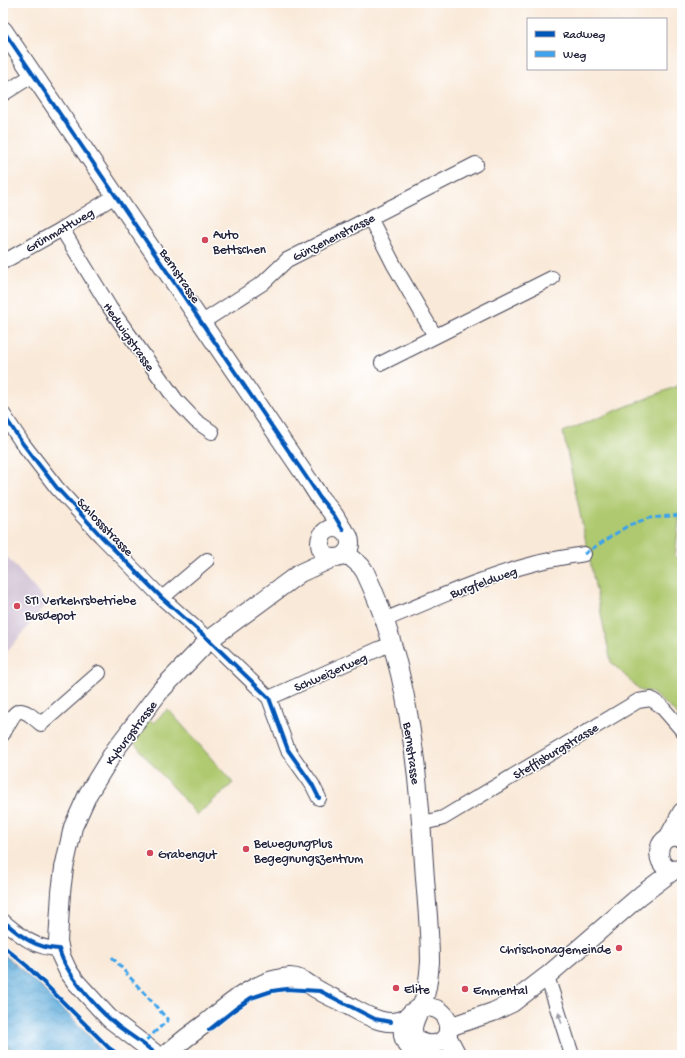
<svg xmlns="http://www.w3.org/2000/svg" width="685" height="1058" font-family="'Gochi Hand',sans-serif">
	<style>
		.industrial { fill: #cebed1 }
		.grass { fill: #afc96f; stroke: #687655 }
		.forest { fill: url(#forest-firs); stroke: #56684e }
		.water { fill: url(#water-waves); stroke: #42688c }
		.lines { fill: none; stroke-linecap: round; stroke-linejoin: round }
		.minor-casing { stroke: #424053; stroke-width: 16 }
		.major-casing { stroke: #424053; stroke-width: 20 }
		.minor { stroke: #fff; stroke-width: 14 }
		.major { stroke: #fff; stroke-width: 18 }
		.quiet { stroke: #3ea2ec; stroke-width: 3; stroke-dasharray: 6 3; stroke-linecap: butt }
		.cycleway-casing { stroke: #fff; stroke-width: 6 }
		.cycleway { stroke: #0057b8; stroke-width: 4 }
		.oneway { fill: #9c9ca7 }
		.poi-dot { fill: #d1495b; stroke: #fff; stroke-width: 1.5 }
		.labels { text-anchor: middle; stroke-width: 3; stroke-linejoin: round; paint-order: stroke }
		.street-label { font-size: 13px; fill: #22223b; stroke: #fff }
		.poi-label { font-size: 13px; fill: #22223b; stroke: #fff; text-anchor: start }
	</style>
	<defs>
		<pattern id="forest-firs" width="22" height="20" patternUnits="userSpaceOnUse"><rect width="22" height="20" fill="#8bad62"/><path d="M5 1l3.5 6h-7zM16 11l3.5 6h-7z" fill="#718c52"/></pattern>
		<pattern id="water-waves" width="16" height="10" patternUnits="userSpaceOnUse"><rect width="16" height="10" fill="#63aedc"/><path d="M0 5q4-4 8 0t8 0" fill="none" stroke="#518db4"/></pattern>
	</defs>
	<rect width="100%" height="100%" fill="#fff"/>
	<filter id="ink" filterUnits="userSpaceOnUse"><feTurbulence type="fractalNoise" baseFrequency=".025" numOctaves="2"/><feDisplacementMap in="SourceGraphic" scale="8" xChannelSelector="R" yChannelSelector="G"/><feConvolveMatrix kernelMatrix="1 2 1 2 8 2 1 2 1" color-interpolation-filters="sRGB"/></filter>
	<filter id="wash" filterUnits="userSpaceOnUse"><feTurbulence type="fractalNoise" baseFrequency=".012" numOctaves="4" result="noise"/><feDisplacementMap in="SourceGraphic" scale="16" xChannelSelector="R" yChannelSelector="G"/><feGaussianBlur stdDeviation="0.9" result="paint"/><feColorMatrix in="noise" values="0 0 0 0 0 0 0 0 0 0 0 0 0 0 0 0 0 1.4 0 .05"/><feComposite in="paint" operator="in"/></filter>
	<g filter="url(#wash)">
		<rect width="100%" height="100%" fill="#f9e9d8"/>
		<polygon class="industrial" points="3,552 47,603 3,657"/>
		<g class="grass">
			<polygon points="682,384 682,493 675,557 682,559 682,719 668,706 651,692 641,691 611,662 563,432"/>
			<polygon points="168,709 233,783 197,815 132,741 146,729 143,725 150,719 153,723"/>
		</g>
		<polygon class="forest" points="3,1039 16,1055 3,1055"/>
		<polygon class="water" points="3,954 41,987 82,1028 105,1055 16,1055 3,1040"/>
	</g>
	<g filter="url(#ink)">
		<g class="lines">
			<g class="minor-casing">
				<g id="minor">
					<polyline points="3,94 33,75"/>
					<polyline points="370,218 394,265 435,336"/>
					<polyline points="62,229 110,308 176,400 196,421 212,432"/>
					<polyline points="3,262 62,229 115,196"/>
					<polyline points="201,323 263,283 287,260 476,164"/>
					<polyline points="382,363 552,278"/>
					<polyline points="3,414 23,444 57,488 101,536 162,598 209,640 269,698 288,750 312,784 319,798"/>
					<polyline points="162,598 207,560"/>
					<path d="M 384,620 C 433,600 482,577 533,564 C 550,559 567,557 584,554"/>
					<polyline points="269,698 381,648 392,644"/>
					<path d="M 3,734 C 17,708 17,703 41,724 L 99,673"/>
					<polyline points="422,823 436,820 443,818 638,701 651,699 661,706 682,730"/>
					<path d="M 3,921 C 21,936 34,948 59,949"/>
					<polyline points="547,976 572,1055"/>
				</g>
			</g>
			<g class="major-casing">
				<g id="major">
					<polyline points="3,30 311,484 320,498 334,515 343,530"/>
					<circle cx="335" cy="543" r="15"/>
					<path d="M 346,553 L 361,566 L 365,572 C 408,662 418,766 424,864 C 426,896 430,929 430,962 C 429,975 428,989 423,1002 C 420,1010 414,1019 413,1028 C 412,1048 444,1050 448,1032 C 454,1004 411,997 404,1025 C 402,1031 403,1038 406,1043 C 410,1049 416,1054 424,1055"/>
					<polyline points="668,838 682,812"/>
					<path d="M 682,838 C 650,828 653,880 682,868"/>
					<polyline points="448,1029 455,1025 493,1012 512,1003 547,976 641,895 674,870"/>
					<polyline points="447,1036 457,1055"/>
					<polyline points="157,1055 109,1018 76,982 68,971 61,956 58,941 61,892 64,868 73,827 88,794 115,750 160,691 209,640 300,573 333,558"/>
					<path d="M 165,1055 C 178,1044 192,1033 206,1023 C 230,1003 257,979 290,977 C 302,977 310,986 320,991 C 328,996 336,999 345,1004 C 363,1013 386,1030 407,1018"/>
				</g>
			</g>
			<use href="#minor" class="minor"/>
			<use href="#major" class="major"/>
			<g class="quiet">
				<polyline points="584,554 629,525 649,518 682,515"/>
				<polyline points="112,957 168,1020 143,1043"/>
			</g>
			<g class="cycleway-casing">
				<g id="cycleway">
					<polyline points="3,30 311,484 320,498 334,515 343,530"/>
					<polyline points="3,414 23,444 57,488 101,536 162,598 209,640 269,698 288,750 312,784 319,798"/>
					<path d="M 3,921 C 21,936 34,948 59,949 C 66,975 97,1009 118,1026 C 131,1036 145,1044 157,1055"/>
					<polyline points="3,946 27,966 109,1048 119,1055"/>
					<polyline points="209,1030 234,1010 251,998 272,991 286,989 320,991 375,1019 391,1022"/>
				</g>
			</g>
			<use href="#cycleway" class="cycleway"/>
		</g>
		<defs><path id="oneway-solid" d="M-6-.8H1V-3.2L6.5 0L1 3.2V.8H-6Z"/></defs>
		<use class="oneway" href="#oneway-solid" transform="translate(560 1018) rotate(-107)"/>
	</g>
	<g class="poi-dot">
		<circle cx="205" cy="240" r="4"/>
		<circle cx="17" cy="606" r="4"/>
		<circle cx="246" cy="849" r="4"/>
		<circle cx="150" cy="853" r="4"/>
		<circle cx="619" cy="948" r="4"/>
		<circle cx="396" cy="988" r="4"/>
		<circle cx="465" cy="989" r="4"/>
	</g>
	<g class="labels">
		<g class="street-label">
			<text transform="translate(59 229) rotate(-30)" y="5">Grünmattweg</text>
			<text transform="translate(333 236) rotate(-27)" y="5">Günzenenstrasse</text>
			<text transform="translate(181 275) rotate(56)" y="5">Bernstrasse</text>
			<text transform="translate(130 336) rotate(55)" y="5">Hedwigstrasse</text>
			<text transform="translate(106 526) rotate(46)" y="5">Schlossstrasse</text>
			<text transform="translate(483 581) rotate(-20)" y="5">Burgfeldweg</text>
			<text transform="translate(330 671) rotate(-24)" y="5">Schweizerweg</text>
			<text transform="translate(130 732) rotate(-53)" y="5">Kyburgstrasse</text>
			<text transform="translate(555 750) rotate(-31)" y="5">Steffisburgstrasse</text>
			<text transform="translate(413 753) rotate(82)" y="5">Bernstrasse</text>
		</g>
		<g class="poi-label">
			<text x="213" y="238">Auto<tspan x="213" dy="15">Bettschen</tspan></text>
			<text x="25" y="604">STI Verkehrsbetriebe<tspan x="25" dy="15">Busdepot</tspan></text>
			<text x="254" y="847">BewegungPlus<tspan x="254" dy="15">Begegnungszentrum</tspan></text>
			<text x="158" y="858">Grabengut</text>
			<text x="611" y="953" text-anchor="end">Chrischonagemeinde</text>
			<text x="404" y="993">Elite</text>
			<text x="473" y="994">Emmental</text>
		</g>
	</g>
	<rect width="685" height="1058" fill="none" stroke="#fff" stroke-width="16"/>
	<rect x="527" y="18" width="140" height="52" fill="#ffffff" stroke="#a7a7b1"/>
	<rect x="535" y="31" width="20" height="6" fill="#0057b8" stroke="#a7a7b1"/>
	<text x="563" y="38" font-size="12" fill="#22223b">Radweg</text>
	<rect x="535" y="51" width="20" height="6" fill="#3ea2ec" stroke="#a7a7b1"/>
	<text x="563" y="58" font-size="12" fill="#22223b">Weg</text>
</svg>
